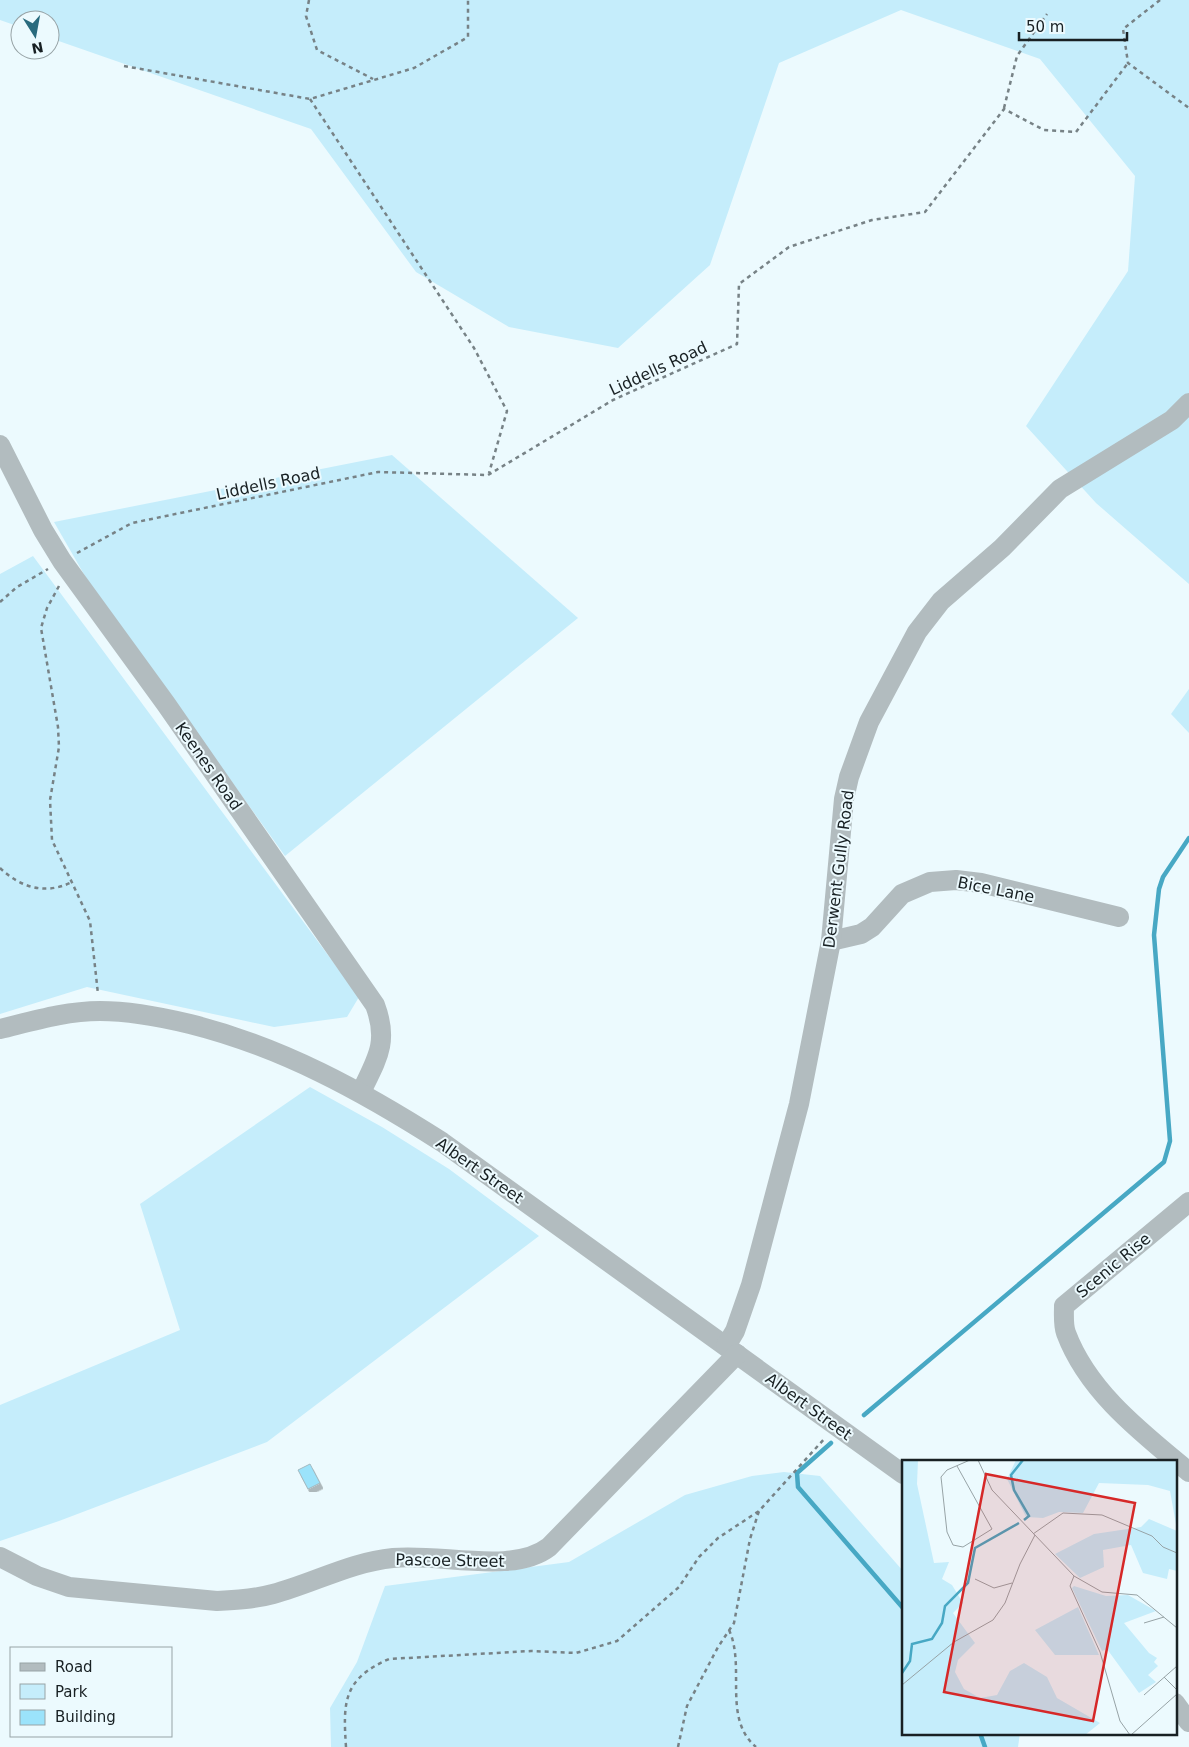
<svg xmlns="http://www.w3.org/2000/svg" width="1189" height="1747" font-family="'DejaVu Sans',sans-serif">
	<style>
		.green { fill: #c5edfb }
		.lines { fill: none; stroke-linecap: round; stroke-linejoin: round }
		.stream { stroke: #47a8c4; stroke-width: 4.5 }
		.building { fill: #9be3fb; stroke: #a3b9c0; filter: url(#shadow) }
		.path { stroke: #778286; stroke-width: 2.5; stroke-dasharray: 4 4; stroke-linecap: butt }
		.minor { stroke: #b2bcbf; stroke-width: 20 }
		.labels { text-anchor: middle; stroke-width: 4; stroke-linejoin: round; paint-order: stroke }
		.street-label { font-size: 16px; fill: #182023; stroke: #ecfafe }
		.inset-river { fill: none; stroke: #47a8c4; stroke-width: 2.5 }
		.inset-road { fill: none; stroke: #97a3a6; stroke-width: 1 }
		.view { fill: #d62828; fill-opacity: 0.15; stroke: #d62828; stroke-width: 2.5 }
		.inset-edge { fill: none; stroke: #182023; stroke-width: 2.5 }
	</style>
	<defs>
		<filter id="shadow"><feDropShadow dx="3" dy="5.5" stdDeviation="0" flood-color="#0004"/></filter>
	</defs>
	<rect width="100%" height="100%" fill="#ecfafe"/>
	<g class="green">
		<polygon points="0,0 1189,0 1189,584 1096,503 1026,426 1128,271 1135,176 1040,59 901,10 779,63 710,265 618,348 509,327 416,272 311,129 50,38 50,20 20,20 20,27 0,20"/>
		<polygon points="392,455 578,618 285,856 89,583 54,522"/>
		<polygon points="33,556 359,997 347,1017 274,1027 87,987 0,1014 0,574"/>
		<polygon points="1189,689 1189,733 1171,714"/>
		<polygon points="310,1087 382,1127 449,1169 539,1236 267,1442 59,1521 0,1541 0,1405 180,1330 140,1204"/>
		<polygon points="784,1472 820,1476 903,1571 903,1733 1020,1733 1018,1747 331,1747 330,1708 357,1662 385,1586 569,1562 685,1495 752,1476"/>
	</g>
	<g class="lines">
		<g class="stream">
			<polyline points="864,1415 1164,1162 1170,1141 1154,935 1159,889 1163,877 1189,838"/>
			<polyline points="831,1443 797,1473 798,1487 903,1608"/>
			<polyline points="980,1733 985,1747"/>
		</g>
	</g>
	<polygon class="building" points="310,1464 320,1483 308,1489 298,1470"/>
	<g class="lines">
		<g class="path">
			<polyline points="309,0 306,16 317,50 373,79"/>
			<polyline points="1160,0 1123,29 1128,63 1189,108"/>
			<polyline points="124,66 310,99 414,68 468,37 468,0"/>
			<polyline points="310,99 474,348 507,411 489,473"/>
			<polyline points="1004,108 1017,56 1047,14"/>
			<polyline points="77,553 132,523 378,472 488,475 613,400 737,344 739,284 789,247 872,220 925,212 1004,109 1044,130 1076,132 1128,63"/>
			<polyline points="59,586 47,608 41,628 58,727 59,747 50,800 52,840 90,921 98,994"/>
			<polyline points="0,602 17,587 48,569"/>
			<path d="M 0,868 C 21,888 46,895 72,882"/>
			<path d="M 729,1630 C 746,1667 722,1718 756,1747"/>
			<path d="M 346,1747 C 343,1702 343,1679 389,1659 L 531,1651 L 576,1653 L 617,1641 L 679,1587 L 699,1557 L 718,1538 L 759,1511"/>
			<polyline points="678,1747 687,1706 718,1647 734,1623 750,1539 759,1511 825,1438"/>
		</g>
		<g class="minor">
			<path d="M 0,445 L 43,530 L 62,561 L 166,704 L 375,1005 C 389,1042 377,1059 361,1092"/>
			<polyline points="831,941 861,934 872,927 902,894 930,882 956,880 981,883 1119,917"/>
			<path d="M 0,1029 C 33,1021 66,1011 100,1011 C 130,1011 161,1017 190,1024 C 282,1047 362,1091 442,1142 L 903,1474"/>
			<path d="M 1189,1202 L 1064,1306 C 1064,1314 1063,1325 1066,1333 C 1088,1392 1142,1433 1189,1472"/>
			<polyline points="726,1346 735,1331 751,1285 799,1104 831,941 844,799 849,777 869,722 917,632 941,601 1002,548 1060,489 1172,420 1189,403"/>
			<path d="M 0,1557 L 37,1576 L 69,1587 L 217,1601 C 236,1600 255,1599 273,1594 C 314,1583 351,1562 393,1558 C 440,1553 513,1575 549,1547 L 737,1354"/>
			<polyline points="1175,1703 1189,1722"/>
		</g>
	</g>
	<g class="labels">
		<g class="street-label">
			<text transform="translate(658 368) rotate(-25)" y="6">Liddells Road</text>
			<text transform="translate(268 483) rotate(-12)" y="6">Liddells Road</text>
			<text transform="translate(209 766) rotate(55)" y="6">Keenes Road</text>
			<text transform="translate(838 869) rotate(-83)" y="6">Derwent Gully Road</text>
			<text transform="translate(996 889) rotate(11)" y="6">Bice Lane</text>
			<text transform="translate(480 1170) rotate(35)" y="6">Albert Street</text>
			<text transform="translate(1113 1265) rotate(-40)" y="6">Scenic Rise</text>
			<text transform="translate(809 1406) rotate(36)" y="6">Albert Street</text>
			<text transform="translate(450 1560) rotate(1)" y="6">Pascoe Street</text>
		</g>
	</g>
	<g transform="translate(902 1460)">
		<rect width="275" height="275" fill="#ecfafe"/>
		<path d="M 0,0 L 16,0 L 15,24 L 32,103 L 47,102 L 40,119 L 50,125 L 61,143 L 51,153 L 73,183 L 56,200 L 53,212 L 62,229 L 78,238 L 95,235 L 108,211 L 122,203 L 145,217 L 155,238 L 198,263 L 183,275 L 0,275 ZM 114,0 L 275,0 L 275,70 L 268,31 L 246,25 L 197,23 L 181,53 L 157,52 L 141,58 L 124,57 L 105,19 ZM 247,59 L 275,71 L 275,111 L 267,109 L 265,119 L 241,113 L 229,85 L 201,90 L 202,107 L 178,118 L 153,94 L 192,74 L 239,67 ZM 172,126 L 204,136 L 226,135 L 254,151 L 222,163 L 247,193 L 255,198 L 252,202 L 256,206 L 246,215 L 254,222 L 237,233 L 205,189 L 200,191 L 170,128 ZM 176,147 L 197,195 L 153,195 L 133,170 Z" fill="#c5edfb"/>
		<path class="inset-river" d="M 121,0 L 109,15 L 112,30 L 127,56 L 122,60M 0,213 L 8,201 L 10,184 L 30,179 L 40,163 L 43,146 L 66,123 L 73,88 L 117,63"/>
		<path class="inset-road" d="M 76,0 L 90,30 L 172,116 L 200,132 L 235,135 L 275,168M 55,6 L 90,69 L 61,87 L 51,85 L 45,72 L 39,17 L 45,10 L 68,0M 131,74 L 161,53 L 200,55 L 250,76 L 261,87 L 275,93M 172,116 L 168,126 L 198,192 L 218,261 L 228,275M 73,119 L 92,128 L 110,123M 242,163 L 262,157M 262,217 L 275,230M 0,225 L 52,182 L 91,160 L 103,143 L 118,104 L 133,75M 242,235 L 275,206M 229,275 L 275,234"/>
		<path class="view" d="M 84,14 L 233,43 L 191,261 L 42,232 Z"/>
		<rect width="275" height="275" class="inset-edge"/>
	</g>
	<rect x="10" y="1647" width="162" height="90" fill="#ecfafe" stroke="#97a3a6"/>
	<rect x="20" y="1663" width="25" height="8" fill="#b2bcbf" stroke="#97a3a6"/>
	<text x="55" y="1672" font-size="15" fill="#182023">Road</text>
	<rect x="20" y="1684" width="25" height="15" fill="#c5edfb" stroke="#97a3a6"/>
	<text x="55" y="1697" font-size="15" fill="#182023">Park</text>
	<rect x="20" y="1710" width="25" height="15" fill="#9be3fb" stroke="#97a3a6"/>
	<text x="55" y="1722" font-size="15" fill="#182023">Building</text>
	<g transform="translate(35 35) rotate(169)"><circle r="24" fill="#ecfafe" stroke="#97a3a6"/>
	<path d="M0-4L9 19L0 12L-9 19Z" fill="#296b7e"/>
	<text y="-8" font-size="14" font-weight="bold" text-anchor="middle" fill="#182023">N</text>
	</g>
	<path d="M1019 32v8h108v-8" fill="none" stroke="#182023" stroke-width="2.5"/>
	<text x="1026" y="32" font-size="15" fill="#182023" stroke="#ecfafe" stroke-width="4" paint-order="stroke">50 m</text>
</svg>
